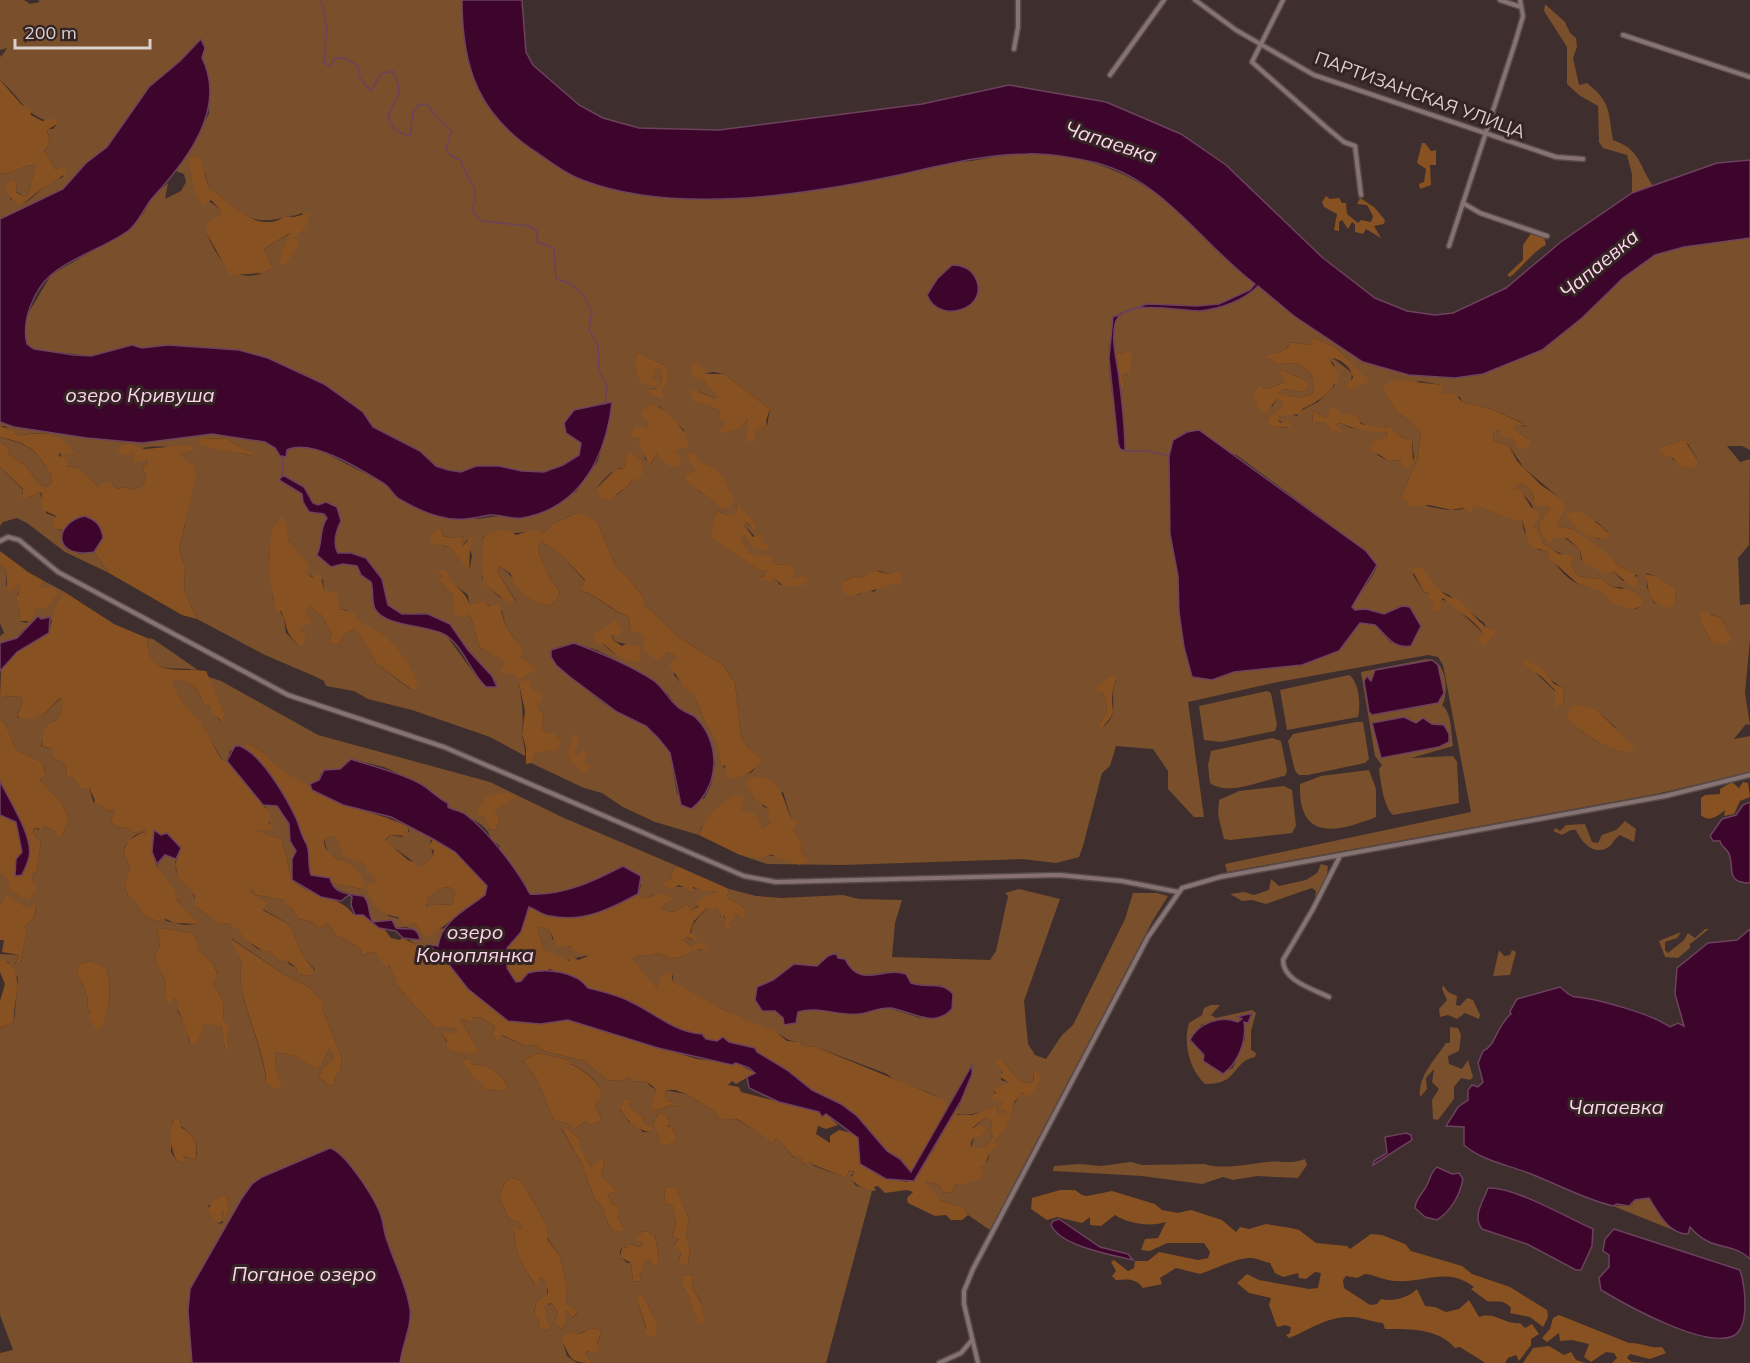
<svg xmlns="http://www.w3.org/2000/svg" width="1750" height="1363" font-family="Mulish,sans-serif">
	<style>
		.green { fill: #7a4f2c; fill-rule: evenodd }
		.forest { fill: #885121; fill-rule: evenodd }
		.water { fill: #3d052c; stroke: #6c425d; stroke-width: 1.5 }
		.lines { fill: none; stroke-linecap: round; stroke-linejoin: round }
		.stream { stroke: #6c425d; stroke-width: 1.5 }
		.minor-casing { stroke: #574a4a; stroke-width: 7 }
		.minor { stroke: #857271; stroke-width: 4 }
		.labels { text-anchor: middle; stroke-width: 6; stroke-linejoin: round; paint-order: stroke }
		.street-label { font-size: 18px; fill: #d9cfce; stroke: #342424 }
		.water-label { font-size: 20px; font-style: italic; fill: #fdd6ec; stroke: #342424 }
	</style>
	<rect width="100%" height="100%" fill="#3e2e2d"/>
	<g class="green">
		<path d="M 0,0 L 24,0 L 30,4 L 40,2 L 38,0 L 462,0 L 462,21 L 528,147 L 585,181 L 627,191 L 971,161 C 988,158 1007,154 1025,153 C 1080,152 1135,173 1176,209 C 1204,233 1225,264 1256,284 L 1250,290 L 1219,304 L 1197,306 L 1147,304 L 1120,313 C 1097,350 1117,401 1118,443 L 1125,448 L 1121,390 L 1125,388 L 1122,373 L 1126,373 L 1128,377 L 1123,354 L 1119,352 L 1115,356 C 1115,346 1112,327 1117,319 C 1132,298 1174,311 1194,311 C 1216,310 1243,301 1258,286 L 1294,316 L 1363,362 L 1409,375 L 1542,350 L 1582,318 L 1623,278 L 1655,255 L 1684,247 L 1750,238 L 1750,450 L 1742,446 L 1727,446 L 1740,462 L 1750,459 L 1749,545 L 1738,558 L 1740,605 L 1750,604 L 1750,639 L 1745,693 L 1750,725 L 1746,724 L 1734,739 L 1750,736 L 1750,772 L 1656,794 L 1227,872 L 1225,864 L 1471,812 L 1443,665 L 1438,657 L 1428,655 L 1278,682 L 1188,702 L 1204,817 L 1194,817 L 1168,789 L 1168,771 L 1153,749 L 1116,746 L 1110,766 L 1102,773 L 1083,846 L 1079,857 L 1056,863 L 1022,859 L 842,865 L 767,864 L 740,855 C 761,858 781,855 802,855 L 801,841 L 793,829 L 799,823 L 791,818 L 783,792 L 762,806 L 769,809 L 771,822 L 762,828 L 740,811 L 742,807 L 719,806 L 701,828 L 699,835 L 655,822 L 623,807 L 602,793 L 584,788 L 531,763 L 536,751 L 552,750 L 547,733 L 542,728 L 544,716 L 537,705 L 536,690 L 519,684 C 522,702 524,715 522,732 C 522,740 526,748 525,756 L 490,737 L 412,710 L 368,699 L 354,691 L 326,686 L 324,681 L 314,676 L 265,655 L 197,619 L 184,590 L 185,567 L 179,550 L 185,524 L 190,465 L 178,455 L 193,451 C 179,447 145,443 133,452 L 147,460 L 146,465 L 142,466 L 146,478 L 143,485 L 133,490 L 125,487 L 117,489 L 112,483 L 98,487 L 80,468 L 66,466 L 59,452 L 74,456 C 61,432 41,430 17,436 L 5,426 L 0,426 L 0,422 L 14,427 L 87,438 L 142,443 L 212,434 L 265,442 L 275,448 L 280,456 L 286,456 L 287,450 L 296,446 L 317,449 L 386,484 L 398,498 L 477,519 L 499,516 L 576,492 L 598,461 L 610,417 L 611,402 L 574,410 L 566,433 L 581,443 L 580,455 L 563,465 L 544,472 L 522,471 L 499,466 L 476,466 L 461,472 L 448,470 L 436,466 L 420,451 L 373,427 L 363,412 L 324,384 L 268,359 L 239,350 L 168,345 L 142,348 L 132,345 L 91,356 L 33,349 L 27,344 L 24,330 L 26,317 L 51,275 L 130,229 L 143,214 L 153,196 L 168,183 L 165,199 L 181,191 L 186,182 L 184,174 L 176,171 L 209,114 L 206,66 L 202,58 L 205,48 L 201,39 L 180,61 L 149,87 L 107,147 L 86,163 L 63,189 L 0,219 L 0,173 C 13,176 22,164 36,165 L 28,195 L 24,197 L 16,191 L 17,183 L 9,181 L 10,199 C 25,209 31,198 41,189 C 46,184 56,179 63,177 L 64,166 L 56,170 L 44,151 L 50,143 L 47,129 L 53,129 L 58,123 C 24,118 24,100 0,80 L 0,54 L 1,57 L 7,48 L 0,50 ZM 205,173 L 210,192 L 216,192 C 235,213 256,227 284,217 C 289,215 295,217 302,213 L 306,227 L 297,232 L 294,239 L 299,241 L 282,250 L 291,233 L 264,249 L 273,268 C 237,289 220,264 207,234 L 221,215 L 219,208 L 194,191 L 194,182 ZM 1313,337 L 1336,348 L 1369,382 L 1351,382 L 1352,373 L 1333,358 L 1330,360 L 1334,364 L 1335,385 L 1318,402 L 1302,410 L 1297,416 C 1289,414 1282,412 1277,419 L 1289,428 L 1278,427 L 1266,420 L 1284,406 L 1282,401 L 1277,399 L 1272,407 L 1260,385 L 1266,389 L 1286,382 L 1284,371 L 1308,381 L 1302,392 L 1284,389 L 1277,393 L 1300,398 L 1312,394 L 1314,387 L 1311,373 L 1297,363 L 1278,364 L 1268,358 L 1268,355 C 1277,353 1287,352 1290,342 L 1310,345 ZM 637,352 L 666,366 L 662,390 L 651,389 L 659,388 L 662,380 L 660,368 L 656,367 L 653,379 L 634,362 ZM 713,372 L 724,374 L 770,409 L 767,426 L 749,432 L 748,418 L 742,427 L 731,430 L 720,412 L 708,405 L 698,391 L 716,399 L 718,396 L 704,381 L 705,374 ZM 1420,381 L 1441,385 L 1441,393 L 1460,397 L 1462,402 L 1491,409 L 1523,423 L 1527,427 L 1515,424 L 1514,429 L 1530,440 L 1516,444 L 1513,438 L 1494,429 L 1493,440 L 1509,446 L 1524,468 L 1557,496 L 1564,511 L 1557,526 L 1573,529 L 1616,564 L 1638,576 L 1623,581 L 1613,571 L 1603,570 L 1581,559 L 1580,550 L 1564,537 L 1553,537 L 1547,542 L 1540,533 L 1539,523 L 1550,510 L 1548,505 L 1533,499 L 1533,493 L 1522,483 L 1512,487 C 1521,493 1530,498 1534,510 C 1536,514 1533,520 1533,524 C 1535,544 1558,553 1574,559 L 1571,564 L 1578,576 L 1601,579 L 1612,587 L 1621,587 L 1635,596 L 1640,607 C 1625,616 1612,596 1600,591 C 1593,587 1585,587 1578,584 C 1565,578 1552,561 1548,551 L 1538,550 L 1524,531 L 1522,520 C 1506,520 1494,510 1478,507 C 1470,506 1463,510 1455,510 C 1440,511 1416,503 1401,497 L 1417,460 L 1421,434 L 1419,429 L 1397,412 L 1382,390 ZM 659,406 L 684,430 L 675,450 L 677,454 L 657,453 L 651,464 L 645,459 L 642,439 L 634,438 L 647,429 L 648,423 ZM 1312,411 L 1327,418 L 1340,413 C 1356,418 1372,434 1390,426 L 1403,438 L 1412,439 L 1414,459 L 1389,461 L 1377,455 L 1381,440 L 1387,437 L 1386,430 L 1351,428 L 1341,423 L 1335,425 L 1335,427 L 1325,422 L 1313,423 ZM 1187,432 L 1238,456 L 1366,551 L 1377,566 C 1372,581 1359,592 1352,606 L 1355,610 L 1366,609 L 1384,614 L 1401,606 L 1410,607 L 1421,626 L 1391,643 L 1375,625 L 1360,623 L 1302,665 L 1234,672 L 1212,680 L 1184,647 L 1179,612 L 1178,576 L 1170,534 L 1169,456 L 1173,440 ZM 200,438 L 227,439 L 247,451 L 253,451 L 252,456 L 216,447 ZM 1680,441 L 1688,444 L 1699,462 L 1694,469 L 1677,463 L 1660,447 ZM 627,452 L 641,460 L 630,484 L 617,495 L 596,489 C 603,480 612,468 624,468 ZM 700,463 L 725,481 L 730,492 L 723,509 L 715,499 L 700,492 L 685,476 L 696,470 ZM 283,475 L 304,487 L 312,503 L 318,505 L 326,502 L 337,507 L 341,521 C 336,531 333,543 338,553 C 355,553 377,564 383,582 C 385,589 385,597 388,605 C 408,623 415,608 431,615 C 444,622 487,670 497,683 L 479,680 L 446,635 L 428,627 L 403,624 L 376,611 L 371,582 L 367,580 L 357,566 L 343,564 L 331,567 L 317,555 C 323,542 321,531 327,519 C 314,501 296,492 283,475 ZM 738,504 L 755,523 L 750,526 L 744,520 L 744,525 L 758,540 L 755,548 L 744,535 L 739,540 L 748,547 L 748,552 L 778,565 L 787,564 L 789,580 L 797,580 L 780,585 L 775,578 L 761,578 L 768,569 L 761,571 L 712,538 L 714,517 L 718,511 C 725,515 729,517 736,514 ZM 577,513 L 598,524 L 616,567 L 624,573 L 644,598 L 642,605 L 650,609 L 678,637 L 722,664 L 735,683 L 741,737 L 747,747 L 761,760 L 752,772 L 735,778 L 721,764 L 718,741 L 709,730 L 694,696 L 674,675 L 675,660 L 678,656 L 667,652 L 662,655 L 645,639 L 643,633 L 630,631 L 629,617 C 611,611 599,596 580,590 L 585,581 L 563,557 L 541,541 L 538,551 L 550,579 L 560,592 L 556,601 L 549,606 C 521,597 522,582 499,566 L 498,573 L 516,601 L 499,597 L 482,579 L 485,556 L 483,536 C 501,536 529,529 544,533 L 552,524 ZM 1569,513 L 1597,522 L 1608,532 L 1599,539 L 1581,531 L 1569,520 ZM 281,517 C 288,523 286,531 289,540 C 296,558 303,550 306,574 L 323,580 L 324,590 L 340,609 L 346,610 L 358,621 L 383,635 L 411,690 L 376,663 L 360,633 L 354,629 L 346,633 L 338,645 L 329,643 L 332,633 L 321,615 L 307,604 L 299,629 L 300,647 L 286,633 L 284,618 L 273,599 L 269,552 ZM 438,529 L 443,530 L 442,536 L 454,538 L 464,536 L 461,541 L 463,546 L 467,540 L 472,556 L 469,571 L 450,547 L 443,546 ZM 1416,566 L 1421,567 L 1437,590 L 1449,595 L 1484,623 L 1487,629 L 1484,645 L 1479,642 L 1478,637 L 1483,633 L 1451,603 L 1424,592 L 1413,575 ZM 880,571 L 890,574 L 874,592 L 869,590 L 858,595 L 843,582 L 855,576 L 860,578 ZM 1646,573 L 1660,578 L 1676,589 L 1675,602 L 1659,604 L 1654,603 L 1647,587 ZM 442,575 L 468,595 L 469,604 L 481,602 L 502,611 L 506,627 L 517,641 L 520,657 L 532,664 L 535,671 L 521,679 L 514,673 L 507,662 L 480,648 L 471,618 L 455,605 L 453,595 L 439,581 ZM 1711,614 L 1721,618 L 1729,636 L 1712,642 L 1700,622 ZM 616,621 C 607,648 617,639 635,647 L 640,658 C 616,661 609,650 594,633 ZM 574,643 L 597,650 L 641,673 L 668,694 L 677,707 L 694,717 L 715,763 L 711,785 L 704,799 L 677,794 L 670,753 L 659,739 L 646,726 L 603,703 L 556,665 L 551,657 L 555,648 ZM 1522,660 C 1543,667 1546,680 1564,688 L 1563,704 L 1555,707 L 1555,691 ZM 1111,677 L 1116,680 C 1108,697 1121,714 1103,727 L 1100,723 C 1109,711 1108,705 1102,692 L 1106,678 ZM 1597,710 L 1615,727 L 1628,753 C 1603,747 1582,735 1565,716 Z"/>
		<path d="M 1545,4 L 1565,22 L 1570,33 L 1576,38 L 1577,47 L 1573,58 L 1579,85 L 1587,83 C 1612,103 1608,112 1613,140 C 1641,150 1638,164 1653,186 L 1632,193 L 1632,174 L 1627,155 L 1603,148 L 1599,142 L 1598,106 L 1579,95 L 1567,84 L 1567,47 L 1544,11 Z"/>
		<path d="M 0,437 C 25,445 33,445 46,467 C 50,474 54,475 51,484 L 46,487 L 39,484 L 26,466 L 8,454 L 10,449 L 0,442 Z"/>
		<polygon points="0,467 23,490 22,494 26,499 40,492 46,513 56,517 59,530 64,531 61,537 79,554 94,552 109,573 65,552 27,523 17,518 3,522 0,526"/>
		<path d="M 0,565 L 7,571 L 6,586 L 20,584 L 22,590 L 17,594 L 20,611 L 19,621 L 27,623 L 34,609 L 46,607 L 58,595 L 41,588 L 44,581 L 63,591 L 52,621 L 50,617 L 41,619 L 38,617 C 32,626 22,628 17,638 L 0,644 L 0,636 L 4,633 L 0,623 Z"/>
		<path d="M 147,638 L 153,639 L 198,670 C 172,666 148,677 147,638 Z"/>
		<path d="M 1427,659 C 1446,659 1450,692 1442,705 C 1452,713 1451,733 1453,746 L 1411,758 L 1453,756 L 1457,762 L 1459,803 L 1393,815 C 1383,805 1381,783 1379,769 L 1382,765 L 1375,756 L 1361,672 ZM 1441,676 L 1415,708 L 1372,715 ZM 1404,717 L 1416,723 L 1436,725 L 1439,747 L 1381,758 Z"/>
		<path d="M 1349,675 C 1359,681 1361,706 1358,717 L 1287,730 L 1280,690 Z"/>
		<path d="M 206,676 L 221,681 L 318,735 L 490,782 L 564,818 L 677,866 L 673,869 L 670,880 L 673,886 L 718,891 C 706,895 702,905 691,910 L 688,904 L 673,912 L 662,909 L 665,903 L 654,895 L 644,899 L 638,894 L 641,885 L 623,866 C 594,881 563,896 530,894 L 523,880 L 498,849 L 500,846 C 491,839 492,841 488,832 C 484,823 457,811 448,807 L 447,803 L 436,798 L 421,784 L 384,767 L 351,759 L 340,769 L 321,773 L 319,780 L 310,784 L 312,790 C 305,783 299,783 291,778 C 274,766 269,754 249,744 L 230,751 L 227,761 L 223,761 L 203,727 L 194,719 L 176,692 L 173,681 C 192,679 198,688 204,705 L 211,707 L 212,713 L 221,721 L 225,714 ZM 516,797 L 492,811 L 500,816 L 496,829 L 490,830 L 484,817 L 477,812 Z"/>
		<polygon points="1267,691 1271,693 1277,725 1275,731 1221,742 1204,740 1199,706"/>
		<path d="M 20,696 L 23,702 L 17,714 L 18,718 L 33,718 L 43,715 L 61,698 L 63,708 L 57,720 L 47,724 L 41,746 L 53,749 L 53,758 L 65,764 L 67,776 L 74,779 L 80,788 L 89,788 L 94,804 L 104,807 L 106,811 L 114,810 L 111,821 L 116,827 L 127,828 L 134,833 L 146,830 L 147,836 L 143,832 C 133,835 127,841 123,851 L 130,870 C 124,879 123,890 130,898 L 135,898 C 143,913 138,915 158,921 L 164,917 L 166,921 L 184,925 L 197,924 C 181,907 158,874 152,852 L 158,864 L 165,855 L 176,859 C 170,879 200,889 195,906 C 203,912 211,918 218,922 C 221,924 227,923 231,925 C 245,932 252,953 269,951 L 279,961 L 287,961 L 290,965 L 296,967 L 298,974 L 310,976 L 315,970 L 303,956 L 290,925 L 263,909 L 266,903 L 250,892 L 250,884 L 256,895 L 285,900 L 285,904 L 291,907 L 299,919 L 313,922 L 319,929 L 327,923 L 336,935 L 360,948 L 361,955 L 375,952 L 385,966 L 388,964 L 398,980 L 397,986 L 434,1027 L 449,1027 L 457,1030 L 458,1033 L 441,1033 L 447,1042 L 447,1048 L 451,1051 L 476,1053 L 478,1049 L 460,1019 L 470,1022 L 473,1018 L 480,1017 L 495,1027 L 492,1035 L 497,1041 L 501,1035 L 525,1046 L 537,1045 L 541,1050 L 584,1061 L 607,1080 L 623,1081 L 628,1077 L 632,1081 L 647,1082 L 651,1087 L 656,1089 L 652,1109 L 655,1111 L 671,1105 L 678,1107 L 679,1104 L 666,1100 L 665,1090 L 686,1094 L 711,1109 L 722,1120 L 736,1119 L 766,1137 L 769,1142 L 773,1143 L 776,1139 C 786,1144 787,1153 795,1158 L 804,1155 L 801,1162 L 804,1164 L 811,1162 L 814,1166 L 842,1176 L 847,1176 L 849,1170 L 856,1173 L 851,1175 L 855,1185 L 872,1191 L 826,1363 L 592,1363 L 585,1355 L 588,1351 L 594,1354 L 598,1349 L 597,1344 L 601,1333 L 598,1329 L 591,1328 L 579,1334 L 567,1332 L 562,1339 L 567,1356 L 577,1363 L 400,1363 C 402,1345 412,1327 410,1309 C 407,1286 395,1265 388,1243 C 385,1235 384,1225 381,1216 C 375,1199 347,1153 330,1148 L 262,1177 L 252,1184 L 242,1198 L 190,1289 L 188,1311 L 192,1363 L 0,1363 L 0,1353 L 13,1350 L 0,1315 L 0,1028 L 14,1022 L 18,978 L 8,962 L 0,961 L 0,954 L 19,955 L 15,964 L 20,963 L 27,933 L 25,926 L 34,918 L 36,906 L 26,907 L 6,896 L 0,905 L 0,873 L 7,877 L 11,884 L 8,889 L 28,899 L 36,890 L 32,880 L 33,874 L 37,871 L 41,842 L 34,835 L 33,827 L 38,830 L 43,826 L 55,831 L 57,836 L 62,836 L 69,819 L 62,803 L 40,780 L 46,772 L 42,762 L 16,750 L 6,725 L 0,719 L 0,697 ZM 160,928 L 191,933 L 197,939 L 199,950 L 214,965 L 218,974 L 213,983 L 224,1003 L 223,1019 L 228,1025 L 227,1044 L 229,1049 L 225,1049 L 221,1026 L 205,1023 L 198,1042 L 189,1041 L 185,1023 L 177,1010 L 180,1006 L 175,998 L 169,1003 L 164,995 L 166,981 C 160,969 150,959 160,946 L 157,930 ZM 231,938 L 288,977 L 308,986 L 322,1001 L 322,1008 L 342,1058 L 340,1072 L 336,1076 L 334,1084 L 330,1086 L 319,1077 L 322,1069 L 334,1058 L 332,1050 L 329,1049 L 324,1061 L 316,1067 L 295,1056 L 276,1052 L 275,1067 L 281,1087 L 271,1087 L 266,1084 C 266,1050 232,988 242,964 ZM 91,961 L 106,968 C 113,986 110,1016 98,1031 L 89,1017 L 91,1012 L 87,1008 C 91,996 81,984 77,972 L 79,964 ZM 538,1053 L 569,1060 L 569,1064 C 579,1065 599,1081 601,1092 C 602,1097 598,1101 595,1105 L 601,1118 L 599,1122 L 588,1125 L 586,1121 L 573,1130 L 569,1124 L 554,1120 L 536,1078 L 523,1061 ZM 467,1058 L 473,1065 C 488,1063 503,1074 508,1088 L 503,1091 L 484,1089 L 484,1082 L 477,1082 C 473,1074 467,1070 463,1062 ZM 628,1098 L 630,1107 L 643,1117 L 644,1123 L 652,1126 L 652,1132 L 643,1132 L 634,1123 L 629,1122 L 620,1110 L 623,1100 ZM 659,1112 L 668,1117 L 670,1124 L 666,1126 L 672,1127 L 677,1138 L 675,1142 L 665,1146 L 659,1143 L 661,1137 L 653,1125 ZM 175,1118 L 180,1119 L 181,1126 C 193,1136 201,1142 195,1160 L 182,1156 L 186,1163 L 177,1161 L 171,1152 L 172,1122 ZM 561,1128 L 572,1132 L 580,1140 L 577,1145 L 592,1168 L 600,1159 L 605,1161 L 601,1175 L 617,1191 L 608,1195 L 612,1204 L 617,1205 L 617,1215 L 625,1231 L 614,1231 L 609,1226 L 602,1207 L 594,1198 L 582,1164 ZM 511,1178 L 521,1180 L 547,1226 L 547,1238 L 560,1256 L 567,1286 L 566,1305 L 577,1313 L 573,1318 L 567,1311 L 565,1312 L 567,1321 L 561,1329 L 554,1323 L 558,1312 L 551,1303 L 550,1305 L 546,1303 L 543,1306 L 547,1312 L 543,1316 L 549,1327 L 546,1331 L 538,1327 L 539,1319 L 534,1314 L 536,1303 L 543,1296 L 548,1296 L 546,1282 L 540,1277 L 535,1285 C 522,1265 514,1250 514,1227 L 519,1230 L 522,1227 L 518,1222 L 509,1219 L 499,1197 L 505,1182 ZM 672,1186 L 676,1187 L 689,1220 L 686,1236 L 690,1247 L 688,1265 L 678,1262 L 681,1253 L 673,1245 L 679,1239 L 672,1237 L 676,1225 L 673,1206 L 664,1203 L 665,1188 ZM 223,1195 L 227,1196 L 229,1211 L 226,1216 L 223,1210 L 221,1214 L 223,1223 L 218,1224 L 208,1206 ZM 647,1231 L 655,1236 L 659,1259 L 657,1266 L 651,1265 L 650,1259 L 641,1263 L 643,1271 L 638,1275 L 641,1276 L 640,1281 L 633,1282 L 631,1263 L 627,1263 C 622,1257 617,1256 622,1247 L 627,1248 L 630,1244 L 641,1247 L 643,1243 L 636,1240 L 642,1232 ZM 689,1274 L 693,1276 L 692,1289 C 702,1299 704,1310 702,1323 C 689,1317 694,1296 683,1288 L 683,1276 ZM 638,1295 L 643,1295 L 658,1325 L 655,1337 L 643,1333 L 646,1329 L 638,1302 Z"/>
		<polygon points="1356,722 1363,722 1369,759 1365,763 1308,775 1299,775 1295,771 1288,741 1293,734"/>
		<path d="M 1272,738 L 1281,741 L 1287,771 L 1285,776 C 1264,779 1229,797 1210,783 L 1208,765 L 1211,751 Z"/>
		<path d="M 1369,770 L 1376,789 L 1376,817 C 1336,833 1298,841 1300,784 L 1321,776 Z"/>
		<polygon points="1284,786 1292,790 1296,826 1292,833 1230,840 1224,839 1218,815 1219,800 1239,791"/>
		<polygon points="263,805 277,806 289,824 290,841 296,851 292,859 292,880 282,840 255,830 270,825 266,807"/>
		<path d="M 1625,821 L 1636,829 L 1634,842 L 1620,835 C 1615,838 1614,842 1610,846 C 1594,858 1581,841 1576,830 L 1571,830 L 1562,835 L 1553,831 L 1556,828 L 1560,831 L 1566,825 L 1585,824 L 1592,842 L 1598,843 L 1602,835 L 1616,830 Z"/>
		<polygon points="409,827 433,839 430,841 433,856 422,866 414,866 415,863 385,841 390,835 402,837 409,832"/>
		<polygon points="334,836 349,857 364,864 369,870 379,885 388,916 413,922 422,933 444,928 438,946 430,945 435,953 447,962 422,950 409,940 420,939 419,934 407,927 395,928 392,920 373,922 360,895 353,895 333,888 331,883 362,889 340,860 328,854 324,838"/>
		<polygon points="1321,864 1328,866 1327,875 1315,900 1316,891 1312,888 1266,904 1252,900 1242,901 1230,894 1244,892 1254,895 1269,890 1271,879 1279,886 1306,880 1317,873"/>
		<polygon points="450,887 455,892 452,905 436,904 426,907 428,898 442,888"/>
		<path d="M 729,889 L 756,896 L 782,898 L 843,895 L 859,899 L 902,900 L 895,923 L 892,957 L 990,960 L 996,951 L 1008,896 L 1005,893 L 1019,889 L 1060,899 L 1024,1001 L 1028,1044 L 1035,1055 L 1046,1059 L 1062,1035 L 1073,1025 L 1125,919 L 1133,893 L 1157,893 L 1168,896 L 1152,922 L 990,1230 L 968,1215 L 963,1207 L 941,1201 L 925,1184 L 925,1181 L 939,1185 L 944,1193 L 951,1192 L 957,1184 L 966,1184 L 988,1160 L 991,1144 L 1020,1094 L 1025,1094 L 1038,1085 L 1033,1075 L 1033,1083 L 1020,1082 L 1003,1061 L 1001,1080 L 1010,1083 L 993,1090 L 999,1101 L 1003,1101 L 1002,1110 L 1006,1112 L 1007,1116 L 998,1113 L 997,1106 C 985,1111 969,1117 956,1114 L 972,1074 L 971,1066 L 948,1106 C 933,1087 904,1090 887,1074 L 816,1047 L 802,1046 L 800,1042 C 786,1041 787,1038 775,1032 C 770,1029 763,1028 757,1025 C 731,1013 697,998 673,982 L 673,975 L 656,989 L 633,959 L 638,955 L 648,956 L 655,953 L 667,956 L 669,959 L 685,956 L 690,950 L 707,949 L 692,947 L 684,940 L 685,937 L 692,940 C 688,923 699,919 707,908 L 716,908 L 721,914 L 720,919 L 723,915 L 728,922 L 734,914 L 744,908 L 727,897 ZM 836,953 L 838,958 L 845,960 C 860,989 883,965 906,974 L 911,983 L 922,987 L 940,985 L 953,994 L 952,1009 L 920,1018 L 889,1008 L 846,1013 L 807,1009 L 798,1012 L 784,1025 L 783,1018 L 757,987 L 773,980 L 794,964 L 817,966 L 828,956 Z"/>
		<polygon points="537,926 551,930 552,939 589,955 563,961 544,950"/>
		<polygon points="1705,929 1709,929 1690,944 1690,948 1678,958 1665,957 1659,941 1681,932 1677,938 1665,942 1665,950 1668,953 1684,940 1688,933 1695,938"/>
		<polygon points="1499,950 1504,956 1510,955 1512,950 1516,952 1510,975 1493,976"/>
		<polygon points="1443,985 1448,992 1457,996 1456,1005 1460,1006 1467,998 1473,1000 1480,1015 1479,1019 1465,1013 1457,1019 1448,1015 1440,1017 1439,1009 1447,1000 1442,989"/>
		<path d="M 1211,1005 L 1220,1005 L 1211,1015 L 1216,1018 L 1252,1010 L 1256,1013 L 1251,1031 L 1251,1050 L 1256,1053 L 1255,1057 C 1231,1062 1239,1085 1205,1084 C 1189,1069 1183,1043 1189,1023 L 1202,1015 L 1204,1008 ZM 1253,1015 L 1244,1022 L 1245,1038 L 1233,1068 L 1228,1070 L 1213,1068 L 1195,1045 L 1201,1025 C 1214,1019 1231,1027 1242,1019 L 1238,1017 Z"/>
		<path d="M 1450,1027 L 1458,1028 L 1461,1035 L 1459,1051 L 1448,1056 L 1449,1064 L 1462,1069 L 1468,1060 L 1473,1077 L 1470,1080 L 1461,1078 L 1454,1087 L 1454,1099 L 1438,1120 L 1433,1119 L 1432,1100 L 1439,1089 L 1432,1082 L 1434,1069 L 1426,1078 L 1427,1089 L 1420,1097 C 1418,1075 1435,1060 1446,1043 L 1450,1043 Z"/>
		<polygon points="985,1118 992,1121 990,1130 993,1136 986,1148 971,1148 976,1129 972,1129"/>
		<path d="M 1305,1159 L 1307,1165 L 1298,1178 L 1257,1176 L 1233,1180 L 1223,1177 L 1202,1184 L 1142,1176 L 1053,1171 L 1054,1166 L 1079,1164 L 1101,1166 L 1131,1162 L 1142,1165 L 1205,1164 C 1219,1170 1251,1164 1267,1162 C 1281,1160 1288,1165 1305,1159 Z"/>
		<polygon points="1649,1198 1661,1217 1683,1234 1613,1206 1632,1205 1635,1200"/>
	</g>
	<g class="forest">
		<path d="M 0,80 L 22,105 L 30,108 L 31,115 L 42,121 L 52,118 L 59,123 L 47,130 L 50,143 L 44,151 L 56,170 L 64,166 L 68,171 C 61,178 52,182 44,187 C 29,196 18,219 6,189 L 10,180 L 17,183 L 16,192 L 24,197 L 28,195 L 36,165 C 22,164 13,176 0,173 Z"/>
		<polygon points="1422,143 1425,143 1431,151 1436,150 1436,165 1430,165 1431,185 1420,189 1419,184 1424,182 1426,169 1417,163"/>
		<path d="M 195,156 L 200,159 L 210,191 L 216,192 C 231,208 263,234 285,216 L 294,217 L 309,213 L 306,227 L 294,238 L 300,241 L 287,263 L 280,265 L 282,250 L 290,233 L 264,249 L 273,268 L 264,273 L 230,275 L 207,234 L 207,223 L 221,215 L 219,208 L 211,200 L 203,206 L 194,191 L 189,159 Z"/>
		<polygon points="1326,196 1330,199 1339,198 1342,203 1346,203 1347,214 1358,223 1361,220 1371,222 1373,216 1367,205 1357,204 1360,198 1374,207 1385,220 1384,224 1374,226 1381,238 1366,229 1363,234 1355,232 1355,224 1352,222 1348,229 1342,220 1339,222 1339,231 1334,230 1337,214 1324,207 1322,202"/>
		<path d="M 1532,232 L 1544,237 L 1546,245 C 1533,251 1523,267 1510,277 L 1507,275 L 1523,260 L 1523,245 Z"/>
		<path d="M 1313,337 L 1336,348 L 1370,382 L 1350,389 L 1346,387 L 1353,378 C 1352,368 1342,360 1333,358 L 1330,360 L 1339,376 C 1332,392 1318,402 1302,409 L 1301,414 L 1280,416 L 1278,419 L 1280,423 L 1287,421 L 1291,424 L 1290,428 L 1271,426 L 1266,420 L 1283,406 L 1282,401 L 1277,399 L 1265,413 L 1258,408 L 1254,394 L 1260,385 L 1266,389 L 1286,382 L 1279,372 L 1284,371 L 1308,381 L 1307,388 L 1302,392 L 1284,389 L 1278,393 L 1300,398 L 1312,394 L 1314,387 L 1311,373 L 1297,363 L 1278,364 L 1268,358 L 1268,355 L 1280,352 L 1288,347 L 1290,342 L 1310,345 Z"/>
		<polygon points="1129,351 1132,354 1129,378 1126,373 1122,373 1125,388 1121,390 1115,356 1119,352 1123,354"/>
		<polygon points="637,352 666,366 668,379 662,390 664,397 662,399 648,392 659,387 662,380 660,369 656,368 653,379 659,380 657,385 650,386 640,382 634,362"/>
		<polygon points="695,362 703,367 705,374 724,374 770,409 766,421 767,426 753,431 756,437 754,442 746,441 748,418 742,427 722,434 719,431 726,424 720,420 720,412 708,405 693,401 690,394 692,389 716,399 717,396 704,381 692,377 691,366"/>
		<path d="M 1399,380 L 1442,385 L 1441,393 L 1456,395 L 1462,402 L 1491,409 L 1529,426 L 1515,425 L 1514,429 L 1530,440 L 1530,444 L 1523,450 L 1519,449 L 1513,439 L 1503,437 L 1498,430 L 1494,430 L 1493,440 L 1509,446 L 1517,461 L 1541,485 L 1557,496 L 1566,507 L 1557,526 L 1573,529 L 1609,555 L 1616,564 L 1635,574 L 1638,585 L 1632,587 L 1613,571 L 1606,574 L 1583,563 L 1580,550 L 1567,538 L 1553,537 L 1552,542 L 1547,542 L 1540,533 L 1539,523 L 1550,509 L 1547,505 L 1539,507 L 1534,503 L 1533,493 L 1522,483 L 1513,488 L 1521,491 L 1531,507 L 1540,513 L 1540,517 L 1533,525 L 1543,543 L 1559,554 L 1570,555 L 1574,559 L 1571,564 L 1578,576 L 1601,579 L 1612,587 L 1630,590 L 1641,597 L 1643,602 L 1640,607 L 1630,610 L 1613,603 L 1600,591 L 1578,584 L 1549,558 L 1548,551 C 1523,548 1529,538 1522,520 C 1509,523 1490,507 1474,507 L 1471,513 L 1463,508 L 1451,510 L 1429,505 L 1412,507 L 1401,497 L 1417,460 L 1421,434 L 1419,429 L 1397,412 L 1382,390 L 1388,382 Z"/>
		<path d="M 653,404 C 665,408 691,433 688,447 L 675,450 L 682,463 L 678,466 L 668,466 L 657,453 L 650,465 C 644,458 645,451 638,445 L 642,439 L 633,438 L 631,433 L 635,426 L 647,428 L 648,423 L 641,415 L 644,409 Z"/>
		<path d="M 1335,407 L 1340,413 L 1356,416 L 1361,424 L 1385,428 L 1390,426 L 1403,438 L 1412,439 L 1413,464 L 1409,468 L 1402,465 L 1401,460 L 1389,461 L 1370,449 L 1373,442 L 1387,437 L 1386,431 C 1373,434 1354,429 1341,423 L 1335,425 L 1345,433 L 1331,430 L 1325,422 L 1313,423 L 1312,411 L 1327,418 L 1330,409 Z"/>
		<path d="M 0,426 L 12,430 L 17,436 C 37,431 67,431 75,456 L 59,453 L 59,456 L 69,459 L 66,466 L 80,468 L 98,487 L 101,483 L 112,483 L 117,489 L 125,487 L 133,490 L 143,485 L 146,478 L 142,466 L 146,465 L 147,461 L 134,462 L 133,452 L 128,456 L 115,452 L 121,446 L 129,444 L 145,449 L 188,445 L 195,448 L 193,451 L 179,455 L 195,467 L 196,475 L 179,550 L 185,567 L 184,590 L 197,619 L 182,615 L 109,573 L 94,552 L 98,547 L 69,524 L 64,531 L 54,527 L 52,522 L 56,516 L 41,509 L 42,494 L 40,492 L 26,499 L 22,498 L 23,489 L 0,467 L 0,442 L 10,449 L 8,454 L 26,466 L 39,484 L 46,487 L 51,484 C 54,475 50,474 46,467 C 34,446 24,443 0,437 Z"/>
		<path d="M 200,438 L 227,439 L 247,451 L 254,451 L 252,456 C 237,451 209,450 199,444 Z"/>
		<polygon points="1680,441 1685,441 1699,462 1694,469 1678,466 1674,459 1661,453 1660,447"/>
		<polygon points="627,451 641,460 643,473 636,480 632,479 630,484 611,499 602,498 596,489 615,470 624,468"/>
		<path d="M 694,453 C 703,468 710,463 719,473 C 727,480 727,490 735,497 L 730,507 L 723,509 C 711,495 690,489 684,476 L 696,470 L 689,461 L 688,454 Z"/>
		<path d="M 738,503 L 755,523 L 755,530 L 745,521 L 744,525 L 753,537 L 760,534 L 763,538 L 759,540 L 768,545 L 769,551 L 754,548 L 744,535 L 740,540 L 748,547 L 748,552 L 762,557 L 768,555 L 772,557 L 770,561 L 778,565 L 787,564 L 794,568 L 795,573 L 790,580 L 802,576 L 809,579 L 804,586 C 792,584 785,591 775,578 L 769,581 L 761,579 L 767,570 L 761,571 L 711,538 L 714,517 L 718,511 C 725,515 729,517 736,513 Z"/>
		<path d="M 1579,511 C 1586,515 1605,527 1610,536 C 1594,544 1572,529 1566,514 Z"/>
		<path d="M 577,513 L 589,517 L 598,524 L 616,567 L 624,573 L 644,598 L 643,605 L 650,609 L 678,637 L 722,664 L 735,683 L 741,737 L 747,747 L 762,760 C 754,771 742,779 728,778 L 725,766 L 721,765 L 717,741 L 709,730 L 694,696 L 684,687 L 669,665 L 677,656 L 667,652 L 657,660 L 642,650 L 645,640 L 643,634 L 630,631 L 629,617 C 611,610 599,596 580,590 L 585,580 L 563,557 L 541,541 L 538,551 L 550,579 L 560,592 L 556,601 L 549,606 C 533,601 514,592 511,574 L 499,566 L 498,573 L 516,602 C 500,603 497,590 484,585 C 480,574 484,550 483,537 C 495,530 504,527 516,535 L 532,530 L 544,533 L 552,524 Z"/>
		<path d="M 281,516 L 286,521 L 289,541 L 309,565 L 307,574 L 312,577 L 320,573 L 324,590 L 337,594 L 340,609 L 354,613 C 360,626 373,626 383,635 C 399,649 416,669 418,690 L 412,690 L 376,663 L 360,634 L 354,629 L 346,633 L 338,645 L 329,643 L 332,633 L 321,615 L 308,605 L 306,614 L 312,623 L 299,629 L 305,635 L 305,643 L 300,647 C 282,629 290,630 281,611 L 277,611 C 269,588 267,554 272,532 C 273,527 279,522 281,516 Z"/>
		<polygon points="438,529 443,530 442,536 454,538 464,536 461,541 463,546 471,537 474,538 470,547 469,572 450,547 432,543 429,538"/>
		<polygon points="0,551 28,572 44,581 41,588 54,587 58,595 46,608 35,609 31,621 19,621 20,611 16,597 21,590 19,584 11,592 7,590 7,571 0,565"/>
		<path d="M 1416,566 L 1421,567 C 1431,578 1442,601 1459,598 C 1461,602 1483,626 1487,628 C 1489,630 1493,630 1496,632 L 1484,646 L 1478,642 L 1478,637 L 1483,633 C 1473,618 1455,610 1443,598 L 1440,600 L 1441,611 L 1434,610 L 1434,602 L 1428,597 L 1430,594 L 1424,592 L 1412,570 Z"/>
		<path d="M 436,570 L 447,571 C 451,586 466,590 469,604 L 486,601 L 488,606 L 499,604 L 506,627 L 523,649 L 520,657 L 532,664 L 536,671 L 521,679 L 516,678 L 514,673 L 503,674 L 500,670 L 506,662 L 480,648 L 471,618 L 466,614 L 465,618 L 454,613 L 453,595 L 439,581 L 442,575 Z"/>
		<polygon points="875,571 890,574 896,572 901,575 902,582 852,596 845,594 841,587 843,582 855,576 860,578"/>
		<path d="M 1645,574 L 1659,577 L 1676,589 L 1675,602 L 1670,608 C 1647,605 1650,592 1645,574 Z"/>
		<path d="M 63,591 L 114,624 L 147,638 C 148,679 178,667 206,671 L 225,714 L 222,721 L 211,713 L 211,707 L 204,705 C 198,688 192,679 173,681 C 177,700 193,713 204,728 C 211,738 215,751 223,761 L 227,761 L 269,812 L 271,821 L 268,822 L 275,830 L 256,830 L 282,840 L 292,880 C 309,896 341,896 353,914 L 363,915 L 385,930 L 391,938 L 399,940 L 403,938 L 447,962 L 468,989 L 540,1024 L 568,1020 L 697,1059 L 736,1063 L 755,1073 L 736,1084 L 732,1081 L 728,1085 L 739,1087 L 741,1092 L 826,1114 L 838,1125 L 826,1129 L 818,1126 L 816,1134 L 830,1143 L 830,1136 L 839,1130 L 852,1133 L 858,1138 C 860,1145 858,1152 861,1158 C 868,1176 889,1178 907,1182 L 920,1172 L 928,1154 L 932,1152 L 959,1104 L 957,1115 L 972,1115 L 997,1106 L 998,1113 L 1006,1115 L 1006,1112 L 1000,1109 L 1003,1101 L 994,1101 L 991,1098 L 996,1093 L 992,1089 L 1009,1083 L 999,1076 L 1003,1072 L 996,1063 L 998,1060 L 1003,1061 L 1020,1082 L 1033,1083 L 1034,1073 L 1037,1071 L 1041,1079 C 1038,1085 1032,1094 1027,1097 L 1022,1093 L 1015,1101 L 1004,1130 L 992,1144 L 999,1143 L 989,1154 L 985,1165 L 980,1168 L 984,1171 L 981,1178 L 966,1184 L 957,1184 L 951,1192 L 944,1193 L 939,1185 L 925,1181 L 941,1201 L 963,1207 L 968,1215 L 962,1220 L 951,1220 L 946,1215 L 935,1216 L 908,1203 L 907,1198 L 913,1192 L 907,1190 L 885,1193 L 878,1186 L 874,1187 L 876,1191 C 867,1191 855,1185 851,1178 L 855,1172 L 849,1170 L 847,1176 L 842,1176 L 814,1165 L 811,1162 L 805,1164 L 801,1162 L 803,1156 L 796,1158 C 787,1153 786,1144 776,1139 L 773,1143 L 769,1142 L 765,1137 L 737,1119 L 722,1120 L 711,1109 L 686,1094 L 675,1090 L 665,1090 L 666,1100 L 679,1104 L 678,1107 L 671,1105 L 655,1111 L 651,1109 L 656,1089 L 647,1082 L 632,1081 L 628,1077 L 623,1081 L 607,1080 L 584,1061 L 541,1050 L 537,1045 L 525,1046 L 502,1035 L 497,1041 L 492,1035 L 495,1027 L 480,1017 L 473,1018 L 471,1022 L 460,1019 L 478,1049 L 476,1054 L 451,1051 L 447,1048 L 447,1041 L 441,1033 L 457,1033 L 457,1030 L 449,1027 L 434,1027 L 397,986 L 397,980 L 389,965 L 385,967 L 375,952 L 361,955 L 360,948 L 336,935 L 327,923 L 319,929 L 313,922 L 299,919 L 291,907 L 285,904 L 285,900 L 256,895 L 250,885 L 250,892 L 267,903 L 263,910 L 290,925 L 303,956 L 315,971 L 310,976 L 298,974 L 296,967 L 287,961 L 279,961 L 269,951 L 264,952 L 246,940 L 239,931 L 229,924 L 218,923 L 195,906 L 195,896 L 179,877 L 175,865 L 181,847 L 154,830 L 152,852 L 156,865 L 175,891 L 177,900 L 198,924 L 174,923 L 164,918 L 158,921 C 138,915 143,913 135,899 L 130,898 C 123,890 124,879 130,870 L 123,851 L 129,840 L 143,832 L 146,835 L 146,830 L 134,833 L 127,828 L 116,827 L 111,821 L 114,810 L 106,811 L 104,807 L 94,804 L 95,800 L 89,788 L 80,788 L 74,779 L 67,776 L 65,764 L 53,758 L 53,749 L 42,746 L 43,734 L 47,724 L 57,720 L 63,708 L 60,702 L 62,700 L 60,698 L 43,715 L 33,719 L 19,718 L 17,715 L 23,702 L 20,696 L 0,697 L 1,670 L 17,652 L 49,633 L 54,611 ZM 985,1118 L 992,1121 L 990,1130 L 993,1136 L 986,1148 L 971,1148 L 971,1142 L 974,1137 L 980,1137 L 986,1130 L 984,1126 L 972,1128 Z"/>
		<polygon points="1701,611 1721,618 1732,641 1721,645 1712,642 1700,622"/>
		<path d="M 616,620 L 623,631 L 619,635 L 612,635 L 613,640 L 622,646 L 626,644 L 639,646 L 641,661 C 626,665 613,653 603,643 L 599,645 L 593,640 L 594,633 Z"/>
		<polygon points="1522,659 1541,667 1554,684 1564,688 1563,704 1555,708 1555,690 1542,677 1523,664"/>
		<path d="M 1115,675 C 1117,682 1114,683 1113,690 C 1109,714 1121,708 1100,730 L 1100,723 C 1109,711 1108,705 1102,692 L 1096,690 L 1106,678 Z"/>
		<polygon points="525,680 530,681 532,688 542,693 542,700 537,705 544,716 542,728 547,733 554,733 561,743 557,750 536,752 531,763 526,764 526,748 522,734 525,711 519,684"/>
		<path d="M 1578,705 L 1597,710 L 1635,748 L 1628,753 C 1604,748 1582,734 1565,717 L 1570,713 L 1570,708 Z"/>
		<path d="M 0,719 L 6,725 L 16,750 L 42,762 L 46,773 L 40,780 L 62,803 L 69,819 L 62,836 L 57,836 L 55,831 L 43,826 L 42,829 L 33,828 L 34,835 L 41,842 L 37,871 L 33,874 L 32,880 L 37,890 L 28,900 L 8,889 L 10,884 L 7,878 L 0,873 L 0,815 L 16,822 L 22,852 L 22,875 C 43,825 7,822 0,780 C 0,761 0,738 0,719 Z"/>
		<path d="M 573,734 L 578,735 L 578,747 L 573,751 L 576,756 L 583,750 L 587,754 L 584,759 L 585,764 L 591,767 L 589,771 L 583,772 C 564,757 568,756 573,734 Z"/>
		<path d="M 249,744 C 265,752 268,758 281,769 C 289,776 296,778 304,783 C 308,785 310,789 315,792 C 345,809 379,812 409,827 L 407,836 L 390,835 L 385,840 L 408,860 L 416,863 L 415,866 L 422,866 L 433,856 L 434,851 L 429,846 L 433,839 L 455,852 L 487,886 L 485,895 L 429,937 L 422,933 L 413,922 L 405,926 L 398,917 C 380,915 371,904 366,886 L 369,883 L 378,884 L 364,864 L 343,856 L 340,845 L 334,836 L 324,839 C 323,865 361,857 365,886 L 362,889 L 331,883 L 321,876 L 311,875 L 306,844 L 301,839 L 298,822 L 283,793 L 266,768 L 240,746 ZM 450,887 L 455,892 L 452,905 L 436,904 L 426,907 L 428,898 L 442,888 Z"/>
		<path d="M 751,777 C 782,777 781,794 791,818 L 800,823 L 793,829 L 801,841 L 802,855 L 808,859 L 800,865 L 772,855 L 759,858 L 740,855 L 699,835 C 703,820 721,800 736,795 L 744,796 L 741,811 L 754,813 L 762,828 L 771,822 L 767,817 L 769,809 L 755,799 L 746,783 Z"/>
		<path d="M 1732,782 L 1739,788 L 1743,782 L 1748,783 L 1750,797 L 1740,801 L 1734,814 L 1724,816 L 1725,810 C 1718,816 1709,823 1701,815 L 1701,798 L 1705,795 L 1720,794 L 1720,789 Z"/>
		<polygon points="498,793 509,793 517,797 493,811 500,816 496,829 490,830 484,817 476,812 486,797"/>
		<path d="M 677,866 L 729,889 L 727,897 L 744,908 L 745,917 L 740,917 L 738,913 L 734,914 L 735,919 L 728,923 L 732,928 L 728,929 L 724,925 L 726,919 L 724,915 L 720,920 L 721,914 L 716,908 L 707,908 L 694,921 L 690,932 L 696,937 L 696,941 L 686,937 L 684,940 L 692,947 L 699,942 L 708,949 L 707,952 L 701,949 L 690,951 L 685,956 L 669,959 L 667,956 L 655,953 L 648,956 L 638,955 L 633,959 L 657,989 L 661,977 L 671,972 L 673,982 L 724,1010 L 776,1032 L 787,1041 L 800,1042 L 802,1046 L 816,1047 L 943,1099 L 948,1106 L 927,1148 L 911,1172 L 901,1159 L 887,1151 L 857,1116 L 841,1104 L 812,1090 L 787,1070 L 757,1052 L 755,1048 L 729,1042 L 723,1037 L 717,1041 L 706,1039 L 702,1034 C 676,1033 656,1014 633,1003 C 618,995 604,992 588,988 L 584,983 L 550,969 L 521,982 L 512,979 L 506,962 L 507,948 L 521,932 L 529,907 C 583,921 587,921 638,894 L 644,899 C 656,894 663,892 673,899 L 665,903 L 662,909 L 673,912 L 688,904 L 691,910 L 698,907 L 698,900 L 718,891 L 704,891 L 693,887 L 692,892 L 679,885 L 669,889 L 663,884 L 670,880 L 673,869 ZM 537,926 L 550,930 L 556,946 L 570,946 L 573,950 L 588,956 L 578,960 L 571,956 L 569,961 L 544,950 Z"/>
		<polygon points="6,895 26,907 36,905 34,918 25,926 27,933 20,963 15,965 19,955 2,952 4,940 0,940 0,905"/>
		<path d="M 160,928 L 191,933 L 197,939 L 199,950 L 214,965 L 218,975 L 213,983 L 224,1003 L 223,1019 L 229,1025 L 227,1043 L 230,1049 L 225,1049 L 221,1026 L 205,1024 L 198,1042 L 191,1043 C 185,1032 185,1020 177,1009 L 179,1006 L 175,998 L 169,1004 L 164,995 L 166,981 C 160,969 150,959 160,946 L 157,930 Z"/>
		<path d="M 230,938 L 288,977 L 308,986 L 323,1002 L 322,1008 L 342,1058 L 340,1072 L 336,1076 L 334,1084 L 330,1086 L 319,1077 L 322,1069 L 334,1058 L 332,1051 L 329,1049 L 324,1061 L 316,1068 L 295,1056 L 276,1052 L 275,1067 L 282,1088 L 271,1087 L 266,1084 C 267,1050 232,989 242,964 Z"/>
		<path d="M 3,960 C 28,971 12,1002 14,1022 L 0,1028 L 0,1001 L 5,984 L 0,972 L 0,961 Z"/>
		<path d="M 91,961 L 106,968 C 113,986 110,1016 98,1032 L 88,1017 L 91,1012 L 87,1008 C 91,996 81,984 77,972 L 79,964 Z"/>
		<path d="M 538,1053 L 569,1060 L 569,1064 C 579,1066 597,1080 601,1091 C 603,1096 598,1101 595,1105 L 601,1118 L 599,1122 L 588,1125 L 586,1121 L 573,1130 L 569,1124 L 554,1120 L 536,1078 L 523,1061 Z"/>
		<path d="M 468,1058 L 473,1065 C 488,1063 503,1074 508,1088 L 503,1091 L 484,1089 L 484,1082 L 477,1082 L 462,1062 Z"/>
		<path d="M 628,1098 L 630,1107 L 643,1117 L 644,1123 L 652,1126 L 652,1132 C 639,1132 627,1121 620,1109 L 623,1100 Z"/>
		<polygon points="659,1112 668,1117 670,1124 666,1126 672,1127 677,1138 675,1142 665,1146 659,1143 660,1137 653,1125"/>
		<path d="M 175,1118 L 180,1119 L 181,1127 C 194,1136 200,1142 195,1160 L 183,1156 L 186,1163 L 177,1161 C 171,1151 167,1128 175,1118 Z"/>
		<polygon points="561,1127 572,1132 580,1140 578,1145 591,1167 600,1159 605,1161 601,1175 617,1191 608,1195 612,1204 617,1205 617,1215 625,1231 614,1231 609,1226 602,1207 594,1198 582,1164"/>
		<path d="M 511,1178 L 521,1180 L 547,1226 L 547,1239 L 560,1256 L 567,1286 L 566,1304 L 577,1312 L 573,1318 L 567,1311 L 565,1312 L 567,1321 L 561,1329 L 554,1323 L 558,1312 L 551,1303 L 543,1306 L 547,1312 L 544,1316 L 550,1327 L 546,1331 L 538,1327 L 539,1319 L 534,1315 L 536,1303 L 543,1296 L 548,1296 L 548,1289 L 545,1288 L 546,1282 L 540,1277 L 536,1286 C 522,1265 514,1251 514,1226 L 519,1230 L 522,1227 L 518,1222 L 509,1219 L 499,1197 L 505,1182 Z"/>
		<polygon points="672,1186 676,1187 689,1220 686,1236 690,1247 688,1265 678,1263 681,1253 673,1246 679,1239 672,1237 676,1225 673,1206 664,1203 665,1188"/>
		<path d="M 1060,1190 L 1075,1190 L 1082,1195 L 1087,1196 L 1112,1191 L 1155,1204 L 1162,1210 L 1178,1213 L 1191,1210 L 1222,1220 L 1236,1232 L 1240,1227 L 1249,1229 L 1266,1224 L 1291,1228 L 1299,1230 L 1316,1243 L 1347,1246 L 1350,1249 L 1371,1234 L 1382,1235 L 1405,1244 L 1411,1251 L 1462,1266 L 1472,1274 L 1510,1287 L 1547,1310 L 1548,1317 L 1543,1327 L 1530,1317 L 1510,1313 L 1511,1308 C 1502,1298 1497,1303 1487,1301 L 1471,1289 L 1474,1287 C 1448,1266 1424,1283 1396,1281 C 1385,1281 1376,1275 1365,1274 L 1357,1278 L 1346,1276 L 1343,1280 L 1344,1288 L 1370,1305 L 1377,1304 L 1381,1299 C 1393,1302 1408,1298 1417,1289 L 1425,1306 L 1435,1307 L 1446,1312 L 1459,1309 L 1469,1300 L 1479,1317 C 1496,1311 1504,1325 1520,1323 L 1525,1328 L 1532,1324 L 1539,1334 L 1531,1339 L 1531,1345 L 1519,1361 L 1516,1355 L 1508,1358 L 1505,1363 L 1485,1363 C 1476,1356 1468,1353 1460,1347 L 1455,1348 C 1438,1328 1409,1329 1385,1329 L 1383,1323 C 1372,1322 1362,1317 1351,1317 C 1328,1316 1309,1330 1289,1338 L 1286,1335 L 1290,1333 L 1291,1327 L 1285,1325 L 1277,1327 L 1269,1305 L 1271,1298 L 1249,1293 L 1237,1283 L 1247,1274 L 1259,1280 L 1309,1289 L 1318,1288 L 1321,1273 L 1315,1272 L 1306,1279 L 1299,1278 L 1298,1273 L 1283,1277 L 1275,1273 L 1270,1263 C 1264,1262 1257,1258 1251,1258 C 1237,1257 1213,1270 1200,1274 L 1176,1268 L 1160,1278 L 1162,1284 L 1143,1288 C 1136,1278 1127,1279 1116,1280 L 1112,1276 L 1116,1271 L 1111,1262 L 1114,1260 L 1128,1271 L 1134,1268 L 1135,1261 L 1148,1261 L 1159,1252 L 1198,1260 L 1208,1258 L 1210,1252 L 1204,1243 L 1167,1243 L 1150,1251 L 1141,1250 L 1145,1239 L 1158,1238 L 1166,1222 C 1151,1227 1129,1224 1115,1215 L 1101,1226 L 1090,1225 L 1090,1217 L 1082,1223 L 1057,1217 L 1047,1220 L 1031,1209 L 1032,1198 Z"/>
		<polygon points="223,1195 227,1196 229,1211 225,1217 223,1210 221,1214 223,1220 218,1224 208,1210 211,1203"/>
		<polygon points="647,1231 655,1236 659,1259 657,1266 651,1265 650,1259 642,1263 643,1271 638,1275 641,1276 640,1281 633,1282 631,1263 620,1257 622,1247 627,1248 629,1244 641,1247 643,1243 635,1240 642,1232"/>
		<path d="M 689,1274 L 693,1276 L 692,1289 C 702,1300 704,1310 703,1324 C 689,1318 694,1297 683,1288 L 683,1276 Z"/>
		<polygon points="638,1295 643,1295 658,1325 655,1338 643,1333 646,1328 638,1302"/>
		<path d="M 1559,1315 L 1629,1343 C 1641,1342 1650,1349 1662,1347 L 1666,1353 L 1650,1359 L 1630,1354 L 1627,1358 L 1632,1362 L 1647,1363 L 1612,1363 L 1617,1358 L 1614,1353 L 1606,1352 L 1591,1362 L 1584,1357 L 1589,1344 L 1572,1340 L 1560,1341 L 1559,1333 L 1547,1342 L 1542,1338 L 1550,1329 L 1553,1318 Z"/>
		<path d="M 591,1328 L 598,1329 L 601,1333 L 597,1343 L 599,1349 L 594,1354 L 588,1351 L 585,1354 L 592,1363 C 568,1363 571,1357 561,1339 L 567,1332 L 580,1334 Z"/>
		<polygon points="1549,1346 1564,1355 1571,1352 1576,1360 1586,1363 1523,1363 1533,1348"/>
	</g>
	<g class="water">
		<path d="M 462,0 L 522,0 L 526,52 L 533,65 L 579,105 L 603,118 L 639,128 L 719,130 L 922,104 L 1009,85 L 1106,102 L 1181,134 L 1226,165 L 1323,258 L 1375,298 L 1407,311 L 1435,315 L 1453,313 L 1506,288 L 1562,241 L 1632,193 L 1717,163 L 1750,160 L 1750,238 L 1684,247 L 1655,255 L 1623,278 L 1582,318 L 1542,350 L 1483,374 L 1455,378 L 1409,375 L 1363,362 L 1294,316 L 1258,286 C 1244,300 1221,309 1200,311 C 1183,312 1121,296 1115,324 C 1111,342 1117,361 1119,378 C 1122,402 1125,428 1125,451 L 1120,449 L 1118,443 L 1109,358 L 1113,317 L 1147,304 L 1197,306 L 1219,304 L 1250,290 L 1255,284 C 1200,243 1161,175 1088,161 C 1068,157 1046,153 1026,154 C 981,154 933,168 889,177 C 797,196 674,214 585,181 C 568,175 553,164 539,154 C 479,116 462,69 462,0 Z"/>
		<path d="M 201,39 L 205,48 L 202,58 C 227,108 188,159 155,195 C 144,206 141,221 128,231 C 104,248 74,256 52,274 C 34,289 21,321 27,344 L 34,349 L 74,355 L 91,356 L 132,345 L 142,348 L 168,345 L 239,350 L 268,358 L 324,384 L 363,412 L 373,427 L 420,451 L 436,466 L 448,470 L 461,472 L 476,466 L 499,466 L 522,471 L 544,472 L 563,465 L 579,455 L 581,443 L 566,433 L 564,423 L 574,410 L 612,402 C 606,456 581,508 522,518 C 512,520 501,514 490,515 C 473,518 459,522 441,517 C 428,514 411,506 399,499 C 393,495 390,487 383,483 C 362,470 311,438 287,450 L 286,457 L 280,456 L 275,448 L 265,442 L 212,434 L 142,443 L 87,438 L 14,427 L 0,422 L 0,219 L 63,189 L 86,163 L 107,147 L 149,87 L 180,61 Z"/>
		<path d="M 952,265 C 962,265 970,268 975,277 C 992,308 939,326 927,295 L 937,279 Z"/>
		<path d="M 1199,430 L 1366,551 L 1377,565 L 1352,607 L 1355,610 L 1366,609 L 1384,614 L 1402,606 L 1410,607 L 1421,626 L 1411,646 C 1393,649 1387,636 1375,625 L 1360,623 L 1339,651 L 1302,665 L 1234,672 L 1212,680 L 1192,677 L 1184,647 L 1179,612 L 1178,576 L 1170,534 L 1169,456 L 1173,440 L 1187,432 Z"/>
		<path d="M 283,475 L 304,487 L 313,503 L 318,505 L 326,502 L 337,507 L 341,521 C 336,531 332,543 338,553 L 351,553 L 366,558 L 382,579 L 388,605 L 402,614 L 428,614 L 450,624 L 468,650 L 492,676 L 497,687 L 486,687 C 471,673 464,648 447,636 C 429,624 386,628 375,609 C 371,600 374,591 371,582 L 361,575 L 357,566 L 343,564 L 331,567 L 317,555 C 323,541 319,529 327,518 L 324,514 L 309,512 L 303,502 L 302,494 L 279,480 Z"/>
		<path d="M 85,516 C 97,521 101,525 103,538 L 94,552 C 51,559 54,522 85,516 Z"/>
		<polygon points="38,616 41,619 50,617 49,633 17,652 0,671 0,643 17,638"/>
		<path d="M 574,643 C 601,653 628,664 653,680 C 664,688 668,699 678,707 C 682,711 689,713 694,716 C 722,741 720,788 691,809 L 681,805 L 670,753 L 659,739 L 646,726 L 617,712 L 570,677 L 556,665 L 551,657 L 551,650 Z"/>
		<polygon points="1432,660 1438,665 1444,693 1438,703 1372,715 1369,712 1364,681 1367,676 1371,681 1375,670"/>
		<polygon points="1404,717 1416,723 1423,718 1432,724 1444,725 1449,734 1449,742 1439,747 1381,758 1372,723"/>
		<path d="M 235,746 L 240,746 C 262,755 286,797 296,818 C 300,827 301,835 306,843 C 311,852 307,865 311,875 L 330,878 C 334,895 349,894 363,896 C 371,902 367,913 373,922 L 392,920 L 396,928 C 407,931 417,923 420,940 L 403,938 L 396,931 L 379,928 L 363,915 L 355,915 L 351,905 L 352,897 L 349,895 L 341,901 L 321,897 L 292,880 L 292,859 L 296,851 L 290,841 L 289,824 L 277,806 L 263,805 L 227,761 Z"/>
		<path d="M 351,759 C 374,767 398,772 421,784 C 431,790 437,798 448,803 L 448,807 C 453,810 461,811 465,814 C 488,831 517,869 530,894 C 563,896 594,881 623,866 L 641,876 L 638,894 C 610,909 583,923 550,916 C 541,915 536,909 529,907 L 521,932 L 507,948 L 507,968 L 516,982 L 521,981 L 528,973 C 546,968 576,971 588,988 C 604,992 618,995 633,1003 C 656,1014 676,1033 702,1034 L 706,1039 L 717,1041 L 723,1037 L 729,1042 L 755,1048 L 757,1052 L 787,1070 L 812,1090 L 841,1104 L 857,1116 L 887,1151 L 900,1159 L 911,1172 L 972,1065 L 972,1074 L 961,1101 L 914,1181 L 886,1179 L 860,1164 L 858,1138 L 826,1114 L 822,1117 L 819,1112 L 779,1102 L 749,1088 L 747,1077 L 755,1073 L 749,1068 L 736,1063 L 732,1065 L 658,1048 L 568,1020 L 540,1024 L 508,1021 L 468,989 L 447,962 L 429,945 L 438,946 C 442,920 466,910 485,895 L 487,886 L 455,852 L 433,839 L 391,817 L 343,805 L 312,790 L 310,784 L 319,780 L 324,770 L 340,769 Z"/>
		<path d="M 0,781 C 9,800 34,838 29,857 C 28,863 24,870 22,875 L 15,876 L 16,859 L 22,852 L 16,822 L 0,815 Z"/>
		<path d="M 1750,802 L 1750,883 C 1723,883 1736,865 1728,852 C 1725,847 1721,847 1720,841 L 1713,841 L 1710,836 L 1722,819 L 1736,815 L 1743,805 Z"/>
		<polygon points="154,830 161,835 167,833 181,848 176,859 165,855 157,864 152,852"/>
		<path d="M 1750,929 L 1750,1259 C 1732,1241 1712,1253 1690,1227 L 1688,1234 C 1668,1234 1658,1212 1649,1198 L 1635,1200 L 1629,1206 L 1617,1204 L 1613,1206 C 1584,1199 1559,1185 1531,1174 C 1509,1165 1482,1161 1464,1145 L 1464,1127 L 1446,1126 L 1458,1107 L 1468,1100 L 1468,1090 L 1472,1085 L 1478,1087 L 1483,1082 L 1478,1063 L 1483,1051 C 1496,1046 1496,1026 1511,1014 L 1510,1011 L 1517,999 L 1560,987 C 1564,990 1570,997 1576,997 C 1598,999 1652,1014 1670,1027 L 1678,1023 L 1684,1026 L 1675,994 L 1677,968 L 1708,943 L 1737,940 Z"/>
		<path d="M 836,953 L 838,958 L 845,959 C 860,990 883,966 906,974 L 911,983 C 927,989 941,980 953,994 L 952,1009 C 933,1029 914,1012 891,1008 C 880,1007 869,1013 859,1014 C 838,1016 818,1006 798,1012 L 796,1023 L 784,1025 L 783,1018 L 775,1011 L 762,1011 L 755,1000 L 757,987 L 773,980 L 794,964 L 817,966 L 828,956 Z"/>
		<path d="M 1252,1013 L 1248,1023 L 1244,1022 C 1247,1041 1238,1063 1223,1074 L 1203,1061 L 1204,1055 L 1190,1040 C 1198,1023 1220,1015 1238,1022 L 1242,1019 L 1237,1017 Z"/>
		<polygon points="1406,1133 1411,1135 1412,1140 1373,1165 1374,1161 1387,1153 1385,1137"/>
		<path d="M 330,1148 C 346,1153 376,1200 381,1216 C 384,1225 384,1235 388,1243 C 395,1265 407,1286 410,1309 C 412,1327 402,1345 400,1363 L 192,1363 L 188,1311 L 190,1289 L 242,1198 L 252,1184 L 262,1177 Z"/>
		<path d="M 1437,1167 L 1452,1174 L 1459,1173 L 1463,1179 C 1460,1195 1451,1211 1437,1220 L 1425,1217 L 1415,1208 C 1416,1197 1423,1194 1427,1185 C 1431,1178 1430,1173 1437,1167 Z"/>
		<path d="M 1488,1188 C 1515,1187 1566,1217 1593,1229 L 1592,1246 L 1581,1270 L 1576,1270 L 1527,1244 L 1482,1229 C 1472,1216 1483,1202 1488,1188 Z"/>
		<path d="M 1059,1219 L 1100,1247 L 1128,1254 L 1133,1260 C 1112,1255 1060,1246 1051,1225 L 1053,1221 Z"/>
		<path d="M 1614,1229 L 1740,1270 C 1745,1286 1750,1324 1735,1335 C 1708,1351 1626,1305 1601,1290 L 1599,1278 L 1609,1267 L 1609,1255 L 1603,1251 L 1605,1239 Z"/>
	</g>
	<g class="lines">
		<g class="stream">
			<path d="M 321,0 L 327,28 L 324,63 L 330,66 L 335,58 L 344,58 L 358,66 L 359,77 L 371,91 L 381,74 L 393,71 C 406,98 395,94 388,117 C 392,130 397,132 410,136 L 413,112 L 418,105 L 427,104 L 436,117 L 452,131 L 446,148 L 450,155 L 461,160 C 466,186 482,179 472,211 L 482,221 L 529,226 L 537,231 L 537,242 L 554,248 L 556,279 L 570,283 L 584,296 L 592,312 L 589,329 L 598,345 L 599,371 L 607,386 L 605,404"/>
			<polyline points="1125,451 1148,451 1169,456"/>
			<polyline points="282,476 283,456"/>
		</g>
		<g class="minor-casing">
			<g id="minor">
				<polyline points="1195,0 1236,30 1314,75 1556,157 1583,159"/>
				<polyline points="1283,0 1252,62 1327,128 1344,142 1355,146 1361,195"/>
				<polyline points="1500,0 1521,7"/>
				<polyline points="1623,35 1750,77"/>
				<polyline points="1014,49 1018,27 1018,0"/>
				<polyline points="1110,75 1164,0"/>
				<polyline points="1463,203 1480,213 1547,236"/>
				<polyline points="1449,246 1515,43 1523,16 1520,0"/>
				<polyline points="0,541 8,537 19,540 58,572 288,695 444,747 744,876 776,882 1059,875 1122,881 1178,892"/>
				<path d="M 1329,997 C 1313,989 1283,981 1283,960 L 1313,909 L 1339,858"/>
				<polyline points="939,1363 961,1353 972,1340"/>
				<polyline points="978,1363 964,1304 964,1291 973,1269 1148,937 1182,888 1220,877 1665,796 1750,775"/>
			</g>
		</g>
		<use href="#minor" class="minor"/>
	</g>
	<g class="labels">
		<g class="street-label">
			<text transform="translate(1420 95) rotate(20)" y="6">ПАРТИЗАНСКАЯ УЛИЦА</text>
		</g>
		<g class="water-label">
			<text transform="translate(1111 142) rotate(18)" y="7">Чапаевка</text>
			<text transform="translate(1599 264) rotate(-40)" y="7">Чапаевка</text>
			<text x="140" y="402">озеро Кривуша</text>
			<text x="475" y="939">озеро<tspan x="475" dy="23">Коноплянка</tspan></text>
			<text x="1616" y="1114">Чапаевка</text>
			<text x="304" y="1281">Поганое озеро</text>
		</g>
	</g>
	<path d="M15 39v9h135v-9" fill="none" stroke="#d9cfce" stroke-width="3"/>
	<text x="24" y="39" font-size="18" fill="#d9cfce" stroke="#342424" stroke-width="4.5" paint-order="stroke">200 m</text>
</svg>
